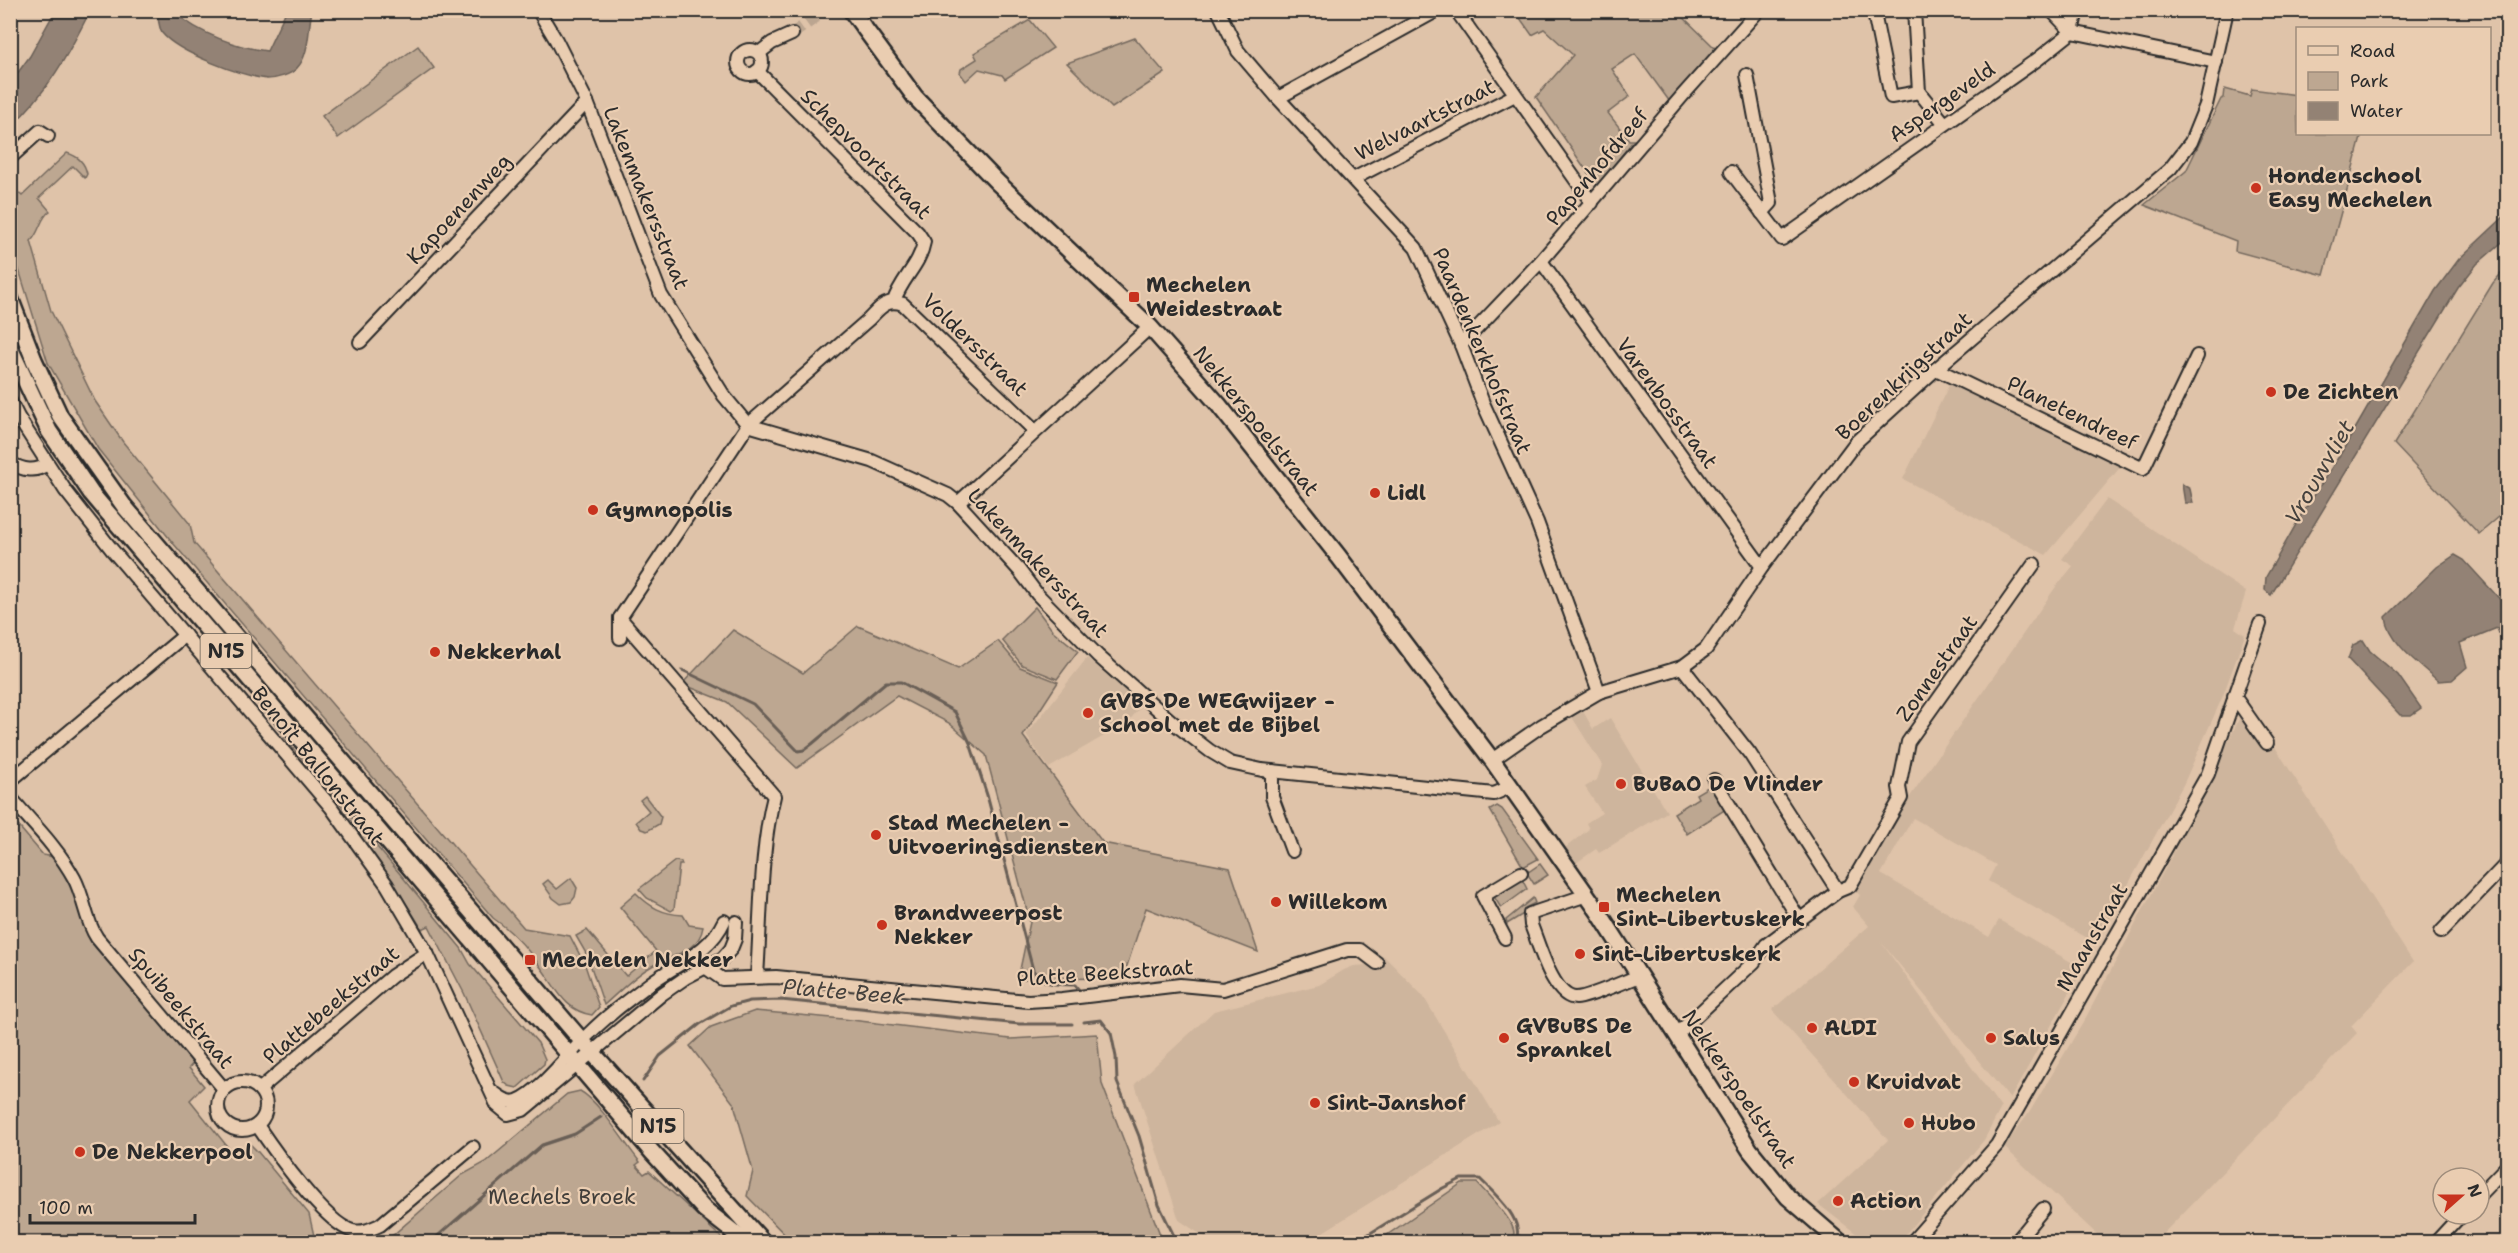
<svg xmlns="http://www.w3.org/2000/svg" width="2518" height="1253" font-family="'Shantell Sans',sans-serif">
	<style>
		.built { fill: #ceb59d }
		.green { fill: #bda791; stroke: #74695e; stroke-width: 1.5 }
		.water { fill: #938274; stroke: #695f57; stroke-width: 1.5 }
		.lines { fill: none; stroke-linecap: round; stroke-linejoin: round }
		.stream { stroke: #695f57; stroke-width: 3 }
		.minor-tunnel { stroke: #bba590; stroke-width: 12; stroke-dasharray: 12 6; stroke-linecap: butt }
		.minor-casing { stroke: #2b2b2b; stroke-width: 16 }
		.major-casing { stroke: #2b2b2b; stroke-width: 20 }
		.minor { stroke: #eacdb1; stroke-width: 12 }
		.major { stroke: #eacdb1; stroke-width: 15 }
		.poi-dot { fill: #c8321e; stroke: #eacdb1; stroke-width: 2 }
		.labels { text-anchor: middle; stroke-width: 4.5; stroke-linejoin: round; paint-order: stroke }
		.shield { fill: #eacdb1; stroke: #645c53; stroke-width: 1.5 }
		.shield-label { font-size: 20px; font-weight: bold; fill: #2b2b2b }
		.street-label { font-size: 21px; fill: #2b2b2b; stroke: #eacdb1 }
		.poi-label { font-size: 21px; font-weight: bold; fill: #2b2b2b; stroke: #eacdb1; text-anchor: start }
		.park-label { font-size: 21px; fill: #413e3a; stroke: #eacdb1 }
		.water-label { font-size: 22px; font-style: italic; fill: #45413d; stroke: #eacdb1 }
	</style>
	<rect width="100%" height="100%" fill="#dfc3a9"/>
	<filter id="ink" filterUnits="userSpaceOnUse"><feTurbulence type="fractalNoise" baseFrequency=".0167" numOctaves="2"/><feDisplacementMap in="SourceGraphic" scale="12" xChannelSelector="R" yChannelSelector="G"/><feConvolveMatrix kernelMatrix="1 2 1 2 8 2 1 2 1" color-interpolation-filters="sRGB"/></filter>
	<g filter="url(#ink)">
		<g class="built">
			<polygon points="1950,383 2123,464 2046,555 1903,479"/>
			<polygon points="2107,499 2246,592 2235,628 2245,635 2222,698 2184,783 2096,943 1988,881 1996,865 1913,818 1881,874 1989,937 1999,920 2083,969 2010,1099 1881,942 2001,1108 1984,1140 1899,1242 1867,1242 1818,1204 1888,1140 1772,1010 1869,926 1853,907 1860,895 1854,890 1900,811 2055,588 2073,566 2062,559"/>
			<polygon points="1087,658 1142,705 1128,722 1049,768 1026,735"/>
			<polygon points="1583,711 1593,729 1610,718 1667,812 1599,853 1596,849 1576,863 1565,848 1589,829 1586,823 1602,813 1585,787 1597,780 1602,765 1572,717"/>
			<polygon points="2242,713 2267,751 2275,747 2413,962 2351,1026 2357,1033 2155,1242 2105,1242 2004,1147 2029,1113 2084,1021 2176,848"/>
			<polygon points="1384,956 1423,996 1499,1122 1307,1242 1212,1242 1179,1220 1135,1084 1214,1011 1319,985 1344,970 1354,966 1368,965"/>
		</g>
		<g class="green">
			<polygon points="1515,11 1677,11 1716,49 1670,102 1635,54 1612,69 1630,96 1608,113 1629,140 1634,140 1597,186 1536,97 1573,55 1544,29 1532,35"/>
			<polygon points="1030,20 1053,48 1005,79 1002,75 979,69 966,81 960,73 961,69 977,59 974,53"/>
			<polygon points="1135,38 1165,73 1112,108 1067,63"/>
			<polygon points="418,46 434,68 338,138 322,116"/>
			<polygon points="2225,89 2250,96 2252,89 2297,95 2298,134 2362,134 2324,275 2235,251 2236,241 2144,205 2186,171 2221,99 2224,98"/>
			<path d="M 67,153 C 78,156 85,163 87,174 L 85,178 L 73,166 L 39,198 L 50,211 C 40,218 40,232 31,241 L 51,311 L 95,401 L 123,442 L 190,524 L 194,543 L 524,928 L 570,936 L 585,965 L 599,1007 L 592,1015 C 565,1011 557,989 542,969 C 529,950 512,931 493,918 L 173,543 L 98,449 L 48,363 L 11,244 L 11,186 L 22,196 Z"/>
			<polygon points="2507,267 2507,510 2479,534 2394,444 2493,283"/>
			<polygon points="1035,607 1053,631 1078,651 1057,679 1022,665 1002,640"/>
			<polygon points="858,626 958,669 998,641 1020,667 1058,682 1023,736 1103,843 1230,868 1258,952 1146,908 1123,978 1018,979 1030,922 986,755 949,723 897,696 797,768 727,702 682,684 733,630 803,673"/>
			<path d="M 284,738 L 401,875 L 461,948 L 470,964 L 538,1043 L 545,1059 L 544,1064 L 517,1088 L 509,1086 L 504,1082 L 464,993 L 429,926 L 422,929 C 381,861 334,800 283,740 Z"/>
			<polygon points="1711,785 1726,809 1687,834 1674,813 1698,798 1696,794"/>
			<polygon points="645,796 661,817 659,824 647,831 641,829 636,822 649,811 640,800"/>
			<polygon points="1497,806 1502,809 1538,859 1523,867 1490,810"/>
			<polygon points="10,816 43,855 54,857 74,887 84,926 91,941 194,1062 189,1068 204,1086 190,1100 234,1155 249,1143 258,1152 309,1214 315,1240 313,1242 11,1242"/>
			<polygon points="675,861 681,862 682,865 679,865 674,909 671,911 647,898 639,889"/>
			<polygon points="1540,864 1548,875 1534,884 1527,873"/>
			<polygon points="1521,877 1527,889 1501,908 1493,895"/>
			<polygon points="571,878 577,888 575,897 571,902 561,904 553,898 543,884 548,880 557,889"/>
			<path d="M 636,893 C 650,907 662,914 683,915 L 689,925 L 703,927 C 699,952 671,955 652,966 C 635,975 619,992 604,1005 L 587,955 L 576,936 L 587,930 L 626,976 L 656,951 L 620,907 Z"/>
			<polygon points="1533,898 1535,903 1525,908 1525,913 1507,924 1506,920"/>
			<polygon points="755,1011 843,1019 1010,1039 1097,1034 1102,1084 1163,1242 792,1242 747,1196 753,1171 734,1104 690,1046 711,1027"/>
			<path d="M 580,1091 C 599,1101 625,1144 640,1162 L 636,1165 L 644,1174 L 649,1171 L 726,1242 L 377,1242 L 393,1235 L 462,1175 L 486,1162 L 567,1094 Z"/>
			<path d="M 1462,1183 L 1477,1183 C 1486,1193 1515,1221 1514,1234 C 1514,1234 1510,1242 1510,1242 L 1377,1242 Z"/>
		</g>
		<g class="water">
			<path d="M 55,11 L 90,11 C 69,53 46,95 11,126 L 11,82 L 30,56 Z"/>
			<path d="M 157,11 L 176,11 L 176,13 C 199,34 237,47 267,51 L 286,11 L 312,11 C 308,27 310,55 297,68 C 291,75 276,79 267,79 C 242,76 178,53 162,33 C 159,28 158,17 157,11 Z"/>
			<polygon points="2507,214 2507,238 2477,264 2458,288 2271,595 2265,590 2266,577 2302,514 2343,450 2435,291 2459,259"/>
			<polygon points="2182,484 2190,489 2193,503 2185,503"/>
			<path d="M 2455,555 L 2464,560 L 2507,607 L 2507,625 L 2500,636 L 2497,628 L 2460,643 L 2467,667 L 2452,680 L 2438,681 C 2420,665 2388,642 2386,617 L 2437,567 Z"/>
			<polygon points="2363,640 2370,651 2398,675 2421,708 2411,715 2400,715 2348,659 2353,645"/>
		</g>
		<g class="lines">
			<g class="stream">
				<path d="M 682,670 L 753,704 L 798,751 L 804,750 L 812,744 L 886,682 L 901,682 L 955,712 L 970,743 L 987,795 L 1033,970 C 1044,987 1057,984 1075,985 L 1079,990"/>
				<polyline points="1084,1022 1101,1020 1111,1033 1116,1057 1117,1082 1139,1136 1159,1205 1177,1242"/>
				<polyline points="643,1081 660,1056 700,1024 731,1006 750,1001 781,1000 1019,1024 1072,1024"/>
				<polyline points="1519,1236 1529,1242"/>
				<polyline points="431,1242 542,1145 575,1134 601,1117"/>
				<path d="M 1356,1242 L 1443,1188 L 1461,1179 L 1480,1179 C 1494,1193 1527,1222 1515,1242"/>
			</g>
			<polyline class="minor-tunnel" points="792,34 826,10"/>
			<g class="minor-casing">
				<g id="minor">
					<polyline points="538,10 556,40 587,102 661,295 724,396 748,425 872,461 948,495 958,503 1019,570 1037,594 1098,656 1171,721 1210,751 1230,763 1262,770 1494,794 1510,787"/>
					<polyline points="1218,10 1238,51 1278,98 1416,248 1461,345 1483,403 1537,522 1599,692"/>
					<polyline points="1456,10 1592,203"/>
					<polyline points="1885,10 1874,13 1891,97 1919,92"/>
					<polyline points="1914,10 1919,92 1945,124"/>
					<polyline points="2051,10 2072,32"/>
					<polyline points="2072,32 2077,10"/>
					<circle cx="750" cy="62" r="12"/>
					<polyline points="759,53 772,43 792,34"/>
					<path d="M 757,71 L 918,233 L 924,242 C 920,265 901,279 894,301"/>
					<polyline points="1747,75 1771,203 1762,213"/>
					<polyline points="1278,98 1438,10"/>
					<polyline points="10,158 40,131 48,136"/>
					<polyline points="1731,172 1782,239 2038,59 2072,32 2216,62"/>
					<polyline points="1353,179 1515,95"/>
					<polyline points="1541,261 1762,567"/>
					<polyline points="360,342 587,102"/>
					<polyline points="1461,345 1541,261 1683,95 1759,10"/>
					<polyline points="1936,369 2143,469 2197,356"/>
					<polyline points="10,401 18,417 65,490 113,551 331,807 387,885 427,953 497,1105 508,1114 523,1110 662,994 685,978 723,958 731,949 735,939 736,922"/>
					<path d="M 10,463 C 23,470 35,473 47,464"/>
					<polyline points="958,503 1150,327"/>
					<path d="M 620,618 L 774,796 C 760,850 761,920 757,976"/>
					<path d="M 620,638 L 620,618 L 748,425 L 869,319 C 880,308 886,298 903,304 L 1035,431"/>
					<polyline points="1682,667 1750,754 1838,891"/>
					<polyline points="2234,696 2267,743"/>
					<polyline points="1492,760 1541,726 1599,692 1682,667 1706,649 1762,567 1856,442 1936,369 2170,169 2191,142 2206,105 2227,10"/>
					<polyline points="1272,771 1272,797 1292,851"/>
					<polyline points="1714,780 1799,919"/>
					<polyline points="10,781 185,635"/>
					<path d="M 10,797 C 32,823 58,848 74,878 C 84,896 85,920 97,938 L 224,1089"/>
					<path d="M 1587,895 L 1530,914 L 1531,925 C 1539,944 1553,998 1576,998 C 1588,998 1625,981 1639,976"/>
					<polyline points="2441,932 2508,862"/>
					<polyline points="1505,938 1483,896 1521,873"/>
					<polyline points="691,957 722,979 776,977 1028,1001 1062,999 1180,985 1223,989 1347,950 1360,950 1377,963"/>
					<polyline points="1676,1035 1754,962 1766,945 1838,891 1850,886 1901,798 1899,787 1908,742 2034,564"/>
					<circle cx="242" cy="1106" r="24"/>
					<polyline points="260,1089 392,976 427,953"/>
					<path d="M 493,1092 C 500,1097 508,1104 517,1101 C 538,1093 566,1058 581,1042 C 601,1020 628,1000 652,982 C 678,963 710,952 724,921"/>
					<path d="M 257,1125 C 274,1150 326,1225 353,1231 C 363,1233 371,1229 380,1225 L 473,1147"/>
					<polyline points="2479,1195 2508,1165"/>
					<polyline points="1912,1242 1997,1145 2208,774 2260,624"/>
					<polyline points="2016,1242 2043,1209"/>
					<polyline points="2436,1242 2462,1214"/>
				</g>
			</g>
			<g class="major-casing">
				<g id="major">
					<polyline points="851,10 915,97 997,182 1150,327 1218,404 1339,557 1492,760 1598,911 1750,1150 1788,1197 1840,1242"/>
					<polyline points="10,298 34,360 60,416 124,506 582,1041 763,1242"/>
					<polyline points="10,348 49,431 91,493 652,1152 704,1209 746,1242"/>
				</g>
			</g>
			<use href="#minor" class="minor"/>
			<use href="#major" class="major"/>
		</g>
	</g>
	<g class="poi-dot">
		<circle cx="2256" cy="188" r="6"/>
		<rect x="1128" y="291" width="12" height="12" rx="3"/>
		<circle cx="2271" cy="392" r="6"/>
		<circle cx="1375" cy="493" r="6"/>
		<circle cx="593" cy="510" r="6"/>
		<circle cx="435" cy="652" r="6"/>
		<circle cx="1088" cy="713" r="6"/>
		<circle cx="1621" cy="784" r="6"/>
		<circle cx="876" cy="835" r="6"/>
		<circle cx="1276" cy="902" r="6"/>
		<rect x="1598" y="901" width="12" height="12" rx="3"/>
		<circle cx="882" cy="925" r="6"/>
		<circle cx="1580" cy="954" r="6"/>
		<rect x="524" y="954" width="12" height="12" rx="3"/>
		<circle cx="1812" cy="1028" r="6"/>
		<circle cx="1504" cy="1038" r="6"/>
		<circle cx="1991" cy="1038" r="6"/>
		<circle cx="1854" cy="1082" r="6"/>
		<circle cx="1315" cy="1103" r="6"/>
		<circle cx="1909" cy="1123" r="6"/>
		<circle cx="80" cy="1152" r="6"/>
		<circle cx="1838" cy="1201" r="6"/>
	</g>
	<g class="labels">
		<g class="shield">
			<rect x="200.5" y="634" width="51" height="34" rx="4.5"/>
			<rect x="632.5" y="1109" width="51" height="34" rx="4.5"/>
		</g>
		<g class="shield-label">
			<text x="226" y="658">N15</text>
			<text x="658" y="1133">N15</text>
		</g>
		<g class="street-label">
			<text transform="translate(1942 102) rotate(-35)" y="7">Aspergeveld</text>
			<text transform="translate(1425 120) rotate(-27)" y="7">Welvaartstraat</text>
			<text transform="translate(866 154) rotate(45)" y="7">Schepvoortstraat</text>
			<text transform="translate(1597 167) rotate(-50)" y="7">Papenhofdreef</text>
			<text transform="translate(646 198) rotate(68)" y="7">Lakenmakersstraat</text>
			<text transform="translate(459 209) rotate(-47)" y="7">Kapoenenweg</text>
			<text transform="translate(975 345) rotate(44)" y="7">Voldersstraat</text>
			<text transform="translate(1482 351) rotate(67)" y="7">Paardenkerkhofstraat</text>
			<text transform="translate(1904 376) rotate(-43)" y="7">Boerenkrijgstraat</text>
			<text transform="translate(1667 403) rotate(54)" y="7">Varenbosstraat</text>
			<text transform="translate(2072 413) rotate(26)" y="7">Planetendreef</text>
			<text transform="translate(1256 421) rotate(51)" y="7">Nekkerspoelstraat</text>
			<text transform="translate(1038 563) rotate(47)" y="7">Lakenmakersstraat</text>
			<text transform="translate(1937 668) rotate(-55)" y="7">Zonnestraat</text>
			<text transform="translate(318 766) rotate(51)" y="7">Benoît Ballonstraat</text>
			<text transform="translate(2092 937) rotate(-60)" y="7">Maanstraat</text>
			<text transform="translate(1105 973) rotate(-4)" y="7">Platte Beekstraat</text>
			<text transform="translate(331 1005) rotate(-40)" y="7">Plattebeekstraat</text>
			<text transform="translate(181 1008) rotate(50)" y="7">Spuibeekstraat</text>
			<text transform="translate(1739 1089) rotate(56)" y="7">Nekkerspoelstraat</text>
		</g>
		<g class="poi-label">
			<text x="2268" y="183">Hondenschool<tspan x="2268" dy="24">Easy Mechelen</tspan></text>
			<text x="1146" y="292">Mechelen<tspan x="1146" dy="24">Weidestraat</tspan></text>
			<text x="2283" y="399">De Zichten</text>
			<text x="1387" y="500">Lidl</text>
			<text x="605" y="517">Gymnopolis</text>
			<text x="447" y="659">Nekkerhal</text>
			<text x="1100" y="708">GVBS De WEGwijzer -<tspan x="1100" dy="24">School met de Bijbel</tspan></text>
			<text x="1633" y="791">BuBaO De Vlinder</text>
			<text x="888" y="830">Stad Mechelen -<tspan x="888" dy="24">Uitvoeringsdiensten</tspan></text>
			<text x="1616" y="902">Mechelen<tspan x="1616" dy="24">Sint-Libertuskerk</tspan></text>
			<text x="1288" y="909">Willekom</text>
			<text x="894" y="920">Brandweerpost<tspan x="894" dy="24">Nekker</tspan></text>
			<text x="1592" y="961">Sint-Libertuskerk</text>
			<text x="542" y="967">Mechelen Nekker</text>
			<text x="1516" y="1033">GVBuBS De<tspan x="1516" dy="24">Sprankel</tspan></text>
			<text x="1824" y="1035">ALDI</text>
			<text x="2003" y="1045">Salus</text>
			<text x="1866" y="1089">Kruidvat</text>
			<text x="1327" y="1110">Sint-Janshof</text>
			<text x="1921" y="1130">Hubo</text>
			<text x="92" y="1159">De Nekkerpool</text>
			<text x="1850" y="1208">Action</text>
		</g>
		<g class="park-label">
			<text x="562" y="1204">Mechels Broek</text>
		</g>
		<g class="water-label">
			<text transform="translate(2319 472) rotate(-60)" y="8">Vrouwvliet</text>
			<text transform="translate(844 991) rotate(5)" y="8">Platte Beek</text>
		</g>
	</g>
	<rect width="2518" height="1253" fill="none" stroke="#eacdb1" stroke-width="36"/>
	<rect x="18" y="18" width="2482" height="1217" fill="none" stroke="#2b2b2b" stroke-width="2" filter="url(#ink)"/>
	<rect x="2296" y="27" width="195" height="108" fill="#eacdb1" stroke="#9e8c7b" stroke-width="1.5"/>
	<rect x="2308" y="46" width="30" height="9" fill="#eacdb1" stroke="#9e8c7b" stroke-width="1.5"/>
	<text x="2350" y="57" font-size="18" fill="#2b2b2b">Road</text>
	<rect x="2308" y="72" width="30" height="18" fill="#bda791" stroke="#9e8c7b" stroke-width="1.5"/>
	<text x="2350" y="87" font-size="18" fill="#2b2b2b">Park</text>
	<rect x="2308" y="102" width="30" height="18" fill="#938274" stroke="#9e8c7b" stroke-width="1.5"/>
	<text x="2350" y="117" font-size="18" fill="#2b2b2b">Water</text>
	<g transform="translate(2461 1196) rotate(69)"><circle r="28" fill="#eacdb1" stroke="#9e8c7b" stroke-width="1.5"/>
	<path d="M0-4.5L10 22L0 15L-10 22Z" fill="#c8321e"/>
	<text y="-9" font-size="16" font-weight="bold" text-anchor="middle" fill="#2b2b2b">N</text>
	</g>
	<path d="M30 1214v9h165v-9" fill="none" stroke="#2b2b2b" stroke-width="3"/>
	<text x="39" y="1214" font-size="18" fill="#2b2b2b" stroke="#eacdb1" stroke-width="4.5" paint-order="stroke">100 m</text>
</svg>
